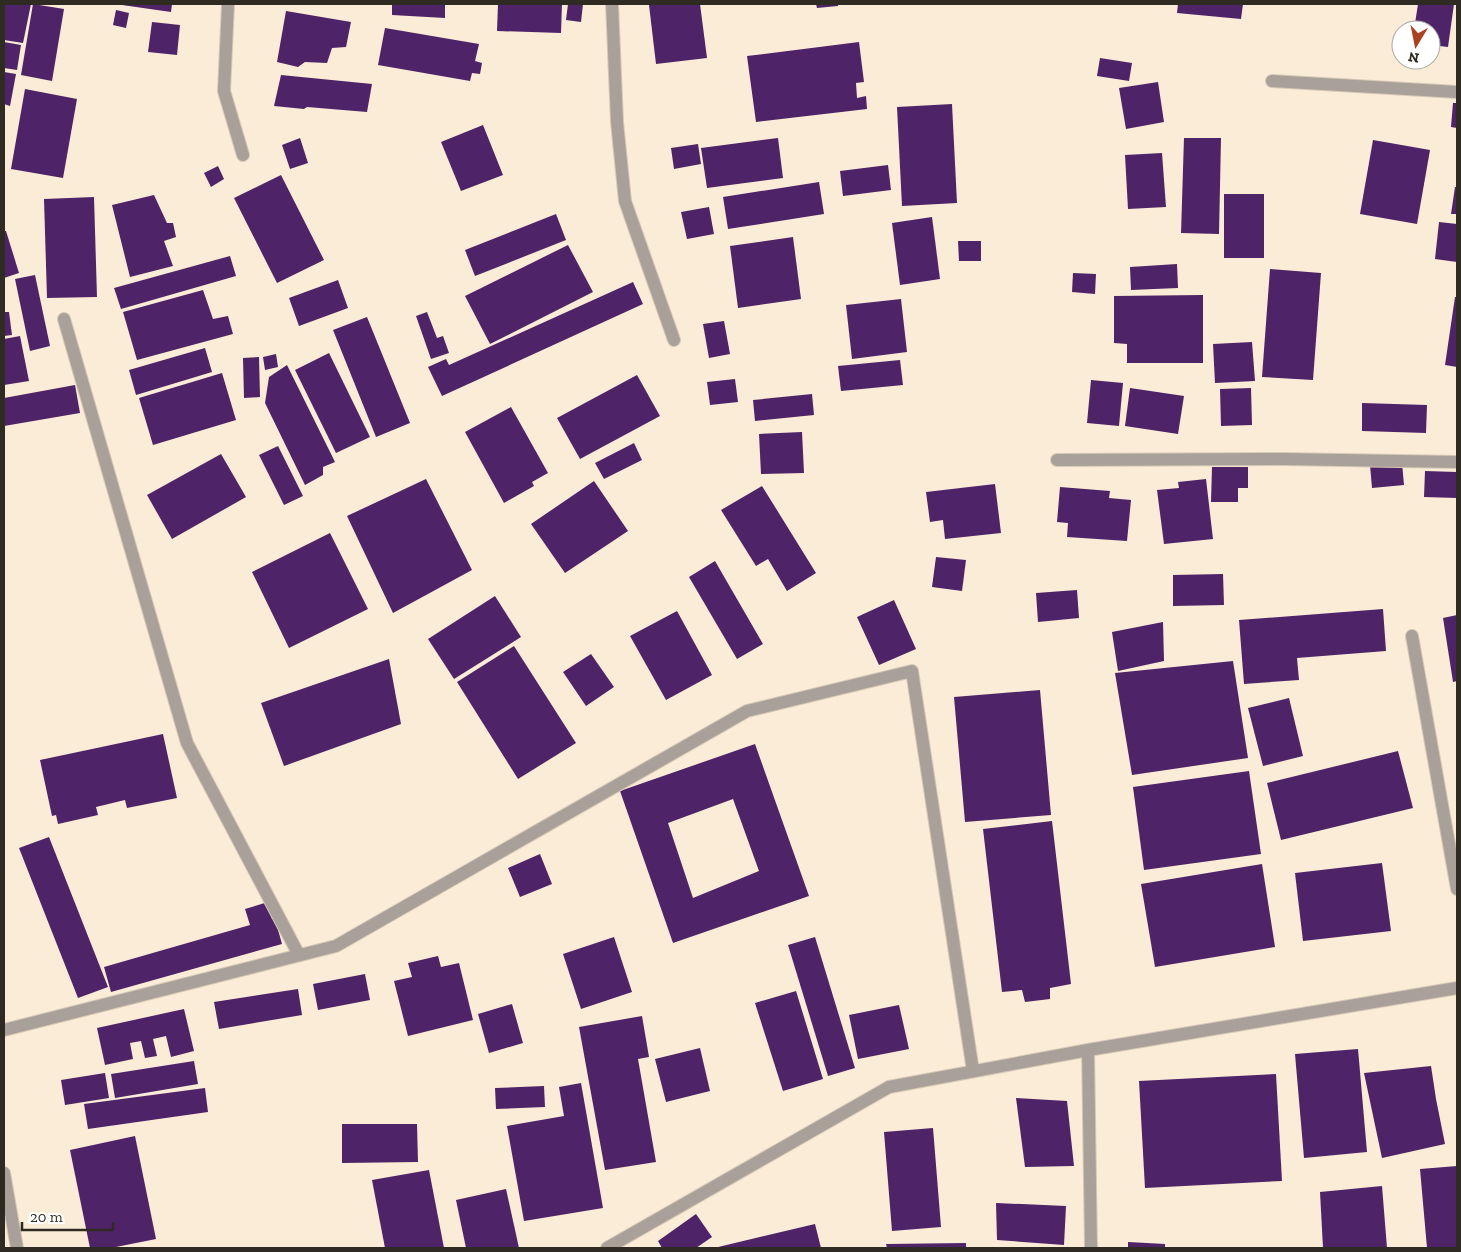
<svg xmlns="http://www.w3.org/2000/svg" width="1461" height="1252" font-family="'Zilla Slab',serif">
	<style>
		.building { fill: #4f2368; fill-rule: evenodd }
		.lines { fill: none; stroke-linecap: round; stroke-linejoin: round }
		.minor-casing { stroke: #d6c9b6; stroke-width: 14 }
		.minor { stroke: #a9a099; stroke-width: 12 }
	</style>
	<rect width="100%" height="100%" fill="#fbecd7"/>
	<g class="building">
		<polygon points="4,4 31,4 23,43 4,40"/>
		<polygon points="33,4 64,9 52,81 21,75"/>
		<polygon points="115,4 172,4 171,12"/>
		<polygon points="392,4 445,4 445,18 392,15"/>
		<polygon points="498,4 562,4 561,33 497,31"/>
		<polygon points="568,4 583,4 581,22 566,20"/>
		<polygon points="658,4 700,4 707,58 656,64 649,5"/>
		<polygon points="816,4 838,4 838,6 817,8"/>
		<polygon points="1178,4 1243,4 1241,19 1177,13"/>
		<polygon points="1418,4 1454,4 1448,47 1431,45 1431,30 1414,30"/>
		<polygon points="116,10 129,13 126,28 113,25"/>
		<polygon points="286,11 351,22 346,47 332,48 327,63 305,62 298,67 277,62"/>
		<polygon points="152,22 180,25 177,55 148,52"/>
		<polygon points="385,28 479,44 475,61 482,63 480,74 472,73 470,81 378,65"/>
		<polygon points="4,42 21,45 17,70 4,68"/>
		<polygon points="859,42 864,82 856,83 857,98 866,96 867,109 756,122 747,56"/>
		<polygon points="1100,58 1132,63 1129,81 1097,76"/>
		<polygon points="4,72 16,74 10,106 4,104"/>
		<polygon points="281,75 372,84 367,112 307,107 304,109 274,106"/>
		<polygon points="1158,82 1164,122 1126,129 1119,88"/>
		<polygon points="25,89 77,99 63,178 11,169"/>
		<polygon points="1453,103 1457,103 1457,128 1451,127"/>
		<polygon points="952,104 957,203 902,206 897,107"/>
		<polygon points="483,125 503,175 461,191 441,142"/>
		<polygon points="300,138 308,163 290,169 282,145"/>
		<polygon points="778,138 783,178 707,188 701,148"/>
		<polygon points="1184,138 1221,138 1219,234 1181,233"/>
		<polygon points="1373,140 1430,150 1417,224 1360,214"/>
		<polygon points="698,144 701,164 674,169 671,148"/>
		<polygon points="1162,153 1166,207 1128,209 1125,155"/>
		<polygon points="888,165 891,190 843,196 840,171"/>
		<polygon points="218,166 224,179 211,187 204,173"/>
		<polygon points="281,175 324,260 277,283 234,198"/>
		<polygon points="819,182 824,214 728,229 723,197"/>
		<polygon points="1455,187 1457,187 1457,214 1451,214"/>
		<rect x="1224" y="194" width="40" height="64"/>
		<polygon points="154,195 167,223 173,223 176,237 164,241 173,266 130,277 112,205"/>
		<polygon points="94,197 97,297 47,298 44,199"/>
		<polygon points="709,207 714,234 687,239 681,212"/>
		<polygon points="556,214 566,240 475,276 465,250"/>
		<polygon points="932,217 940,279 900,285 892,223"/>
		<polygon points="1439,222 1457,224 1457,262 1435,259"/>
		<polygon points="4,231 6,231 19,273 4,278"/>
		<polygon points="793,237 801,299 738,308 730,246"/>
		<polygon points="958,241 981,241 981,261 959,261"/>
		<polygon points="568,245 593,292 490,344 465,296"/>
		<polygon points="230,256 236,276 121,309 114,288"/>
		<polygon points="1177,264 1178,288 1131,290 1130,267"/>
		<polygon points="1270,269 1321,273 1313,380 1262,377"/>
		<polygon points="1073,273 1096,274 1095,294 1072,292"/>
		<polygon points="35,275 50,346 30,351 15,279"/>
		<polygon points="338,280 348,308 299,326 289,298"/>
		<polygon points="633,282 643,304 442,396 428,367 446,359 449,365"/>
		<polygon points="203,290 213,319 228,316 233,334 137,360 123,312"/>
		<polygon points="1203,295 1203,363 1127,363 1127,344 1114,343 1114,296"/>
		<polygon points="1455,297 1457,297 1457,367 1445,365"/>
		<polygon points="901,299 907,352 852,359 846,305"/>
		<polygon points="4,312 9,312 12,335 4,336"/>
		<polygon points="427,312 437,338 443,336 449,353 431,359 416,316"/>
		<polygon points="367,317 410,423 376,437 333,330"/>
		<polygon points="724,321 730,354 709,358 703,324"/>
		<polygon points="20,336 29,381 4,385 4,339"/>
		<polygon points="1252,342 1255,381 1215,383 1213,344"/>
		<polygon points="205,348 212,372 136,395 129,370"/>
		<polygon points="329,353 370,437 336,453 295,370"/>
		<polygon points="276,354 278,367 265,370 263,357"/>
		<polygon points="259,357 260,397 244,398 243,358"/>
		<polygon points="900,360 903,385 841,391 838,366"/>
		<polygon points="287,365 335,462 323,467 323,475 305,485 265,403 269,377"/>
		<polygon points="222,373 236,420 153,445 139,398"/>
		<polygon points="637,375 660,416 580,459 557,418"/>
		<polygon points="735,379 738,402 710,405 707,382"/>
		<polygon points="1091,380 1123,383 1119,426 1087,423"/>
		<polygon points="75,385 80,413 4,426 4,398"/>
		<polygon points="1130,388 1184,396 1178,434 1125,426"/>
		<polygon points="1251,388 1252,425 1221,426 1220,389"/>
		<polygon points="812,394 814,415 755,421 753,400"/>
		<polygon points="1362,403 1427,405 1426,433 1362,431"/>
		<polygon points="511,407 548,473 532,482 534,486 504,503 465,432"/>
		<polygon points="802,432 804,473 761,474 759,434"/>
		<polygon points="634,443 642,460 604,479 595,463"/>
		<polygon points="278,446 303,496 284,505 259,455"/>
		<polygon points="221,454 246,497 172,539 147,495"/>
		<polygon points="1402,463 1404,485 1372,488 1370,465"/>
		<polygon points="1212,467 1248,467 1248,488 1238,488 1238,502 1211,502"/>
		<polygon points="1425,471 1457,472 1457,498 1424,497"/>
		<polygon points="426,479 472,570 393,613 347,516"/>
		<polygon points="1206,479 1213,539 1164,544 1157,490 1179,488 1178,482"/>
		<polygon points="594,481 628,531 565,573 531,524"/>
		<polygon points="995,484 1001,533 945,539 943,520 930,522 926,492"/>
		<polygon points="762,486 816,573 787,591 768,559 756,566 721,510"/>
		<polygon points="1060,487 1110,491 1109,498 1131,500 1127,541 1067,537 1068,523 1057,522"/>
		<polygon points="330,533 368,609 289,648 252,572"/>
		<polygon points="936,557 966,560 962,591 932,587"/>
		<polygon points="715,561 763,644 737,659 689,577"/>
		<polygon points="1223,574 1224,605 1173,606 1173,575"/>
		<polygon points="1077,590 1079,618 1038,622 1036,593"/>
		<polygon points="495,596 521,637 454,679 428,639"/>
		<polygon points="894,600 916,649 879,665 857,617"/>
		<polygon points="1383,609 1386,651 1297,658 1299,680 1244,684 1239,620"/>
		<polygon points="677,611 712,675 666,700 630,636"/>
		<polygon points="1457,615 1457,681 1453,682 1443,618"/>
		<polygon points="1163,622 1164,661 1118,671 1112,632"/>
		<polygon points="514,646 576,743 518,779 457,682"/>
		<polygon points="591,654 614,687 586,706 563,672"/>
		<polygon points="389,659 401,724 284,766 261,703"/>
		<polygon points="1233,661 1248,758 1132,775 1115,673"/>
		<polygon points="1040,690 1051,815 965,822 954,697"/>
		<polygon points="1289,698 1303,756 1263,766 1248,708"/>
		<polygon points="163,734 177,798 127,808 125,800 96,807 98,815 58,824 56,815 52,816 40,760"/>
		<path d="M 755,744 L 809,896 L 673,943 L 620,791 ZM 733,799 L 759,871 L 693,898 L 668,823 Z"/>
		<polygon points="1398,751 1413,808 1281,840 1267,783"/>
		<polygon points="1249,771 1261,854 1144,870 1133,787"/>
		<polygon points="1052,821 1071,984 1050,988 1050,999 1025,1002 1022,990 1002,992 983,829"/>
		<polygon points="49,837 108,987 78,998 19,848"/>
		<polygon points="540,854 552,884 520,897 508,868"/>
		<polygon points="1382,863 1391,931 1303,941 1295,873"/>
		<polygon points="1262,864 1275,947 1155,967 1141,884"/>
		<polygon points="268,902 272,919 275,919 282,944 111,992 104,967 250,925 245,909"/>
		<polygon points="614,937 632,992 581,1009 563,954"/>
		<polygon points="815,937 855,1068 828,1076 788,945"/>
		<polygon points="438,956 441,967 459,963 473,1020 408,1036 394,981 412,977 408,963"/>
		<polygon points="365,974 370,1000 318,1010 313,984"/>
		<polygon points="298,989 302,1015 219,1029 214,1002"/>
		<polygon points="796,991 823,1079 783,1091 755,1003"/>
		<polygon points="512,1004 523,1043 489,1053 478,1014"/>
		<polygon points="899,1005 909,1049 858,1059 849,1015"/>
		<polygon points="184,1009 194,1051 171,1057 166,1036 153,1039 157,1056 145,1058 141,1041 130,1043 133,1059 105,1065 97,1028"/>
		<polygon points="642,1016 649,1057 638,1059 656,1162 605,1170 579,1027"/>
		<polygon points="700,1048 710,1091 666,1102 655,1059"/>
		<polygon points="1358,1049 1367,1152 1304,1158 1295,1054"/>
		<polygon points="194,1061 198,1084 115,1098 111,1074"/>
		<polygon points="1431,1066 1436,1099 1445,1144 1382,1158 1364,1073"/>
		<polygon points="105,1073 109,1098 65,1105 61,1080"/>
		<polygon points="1276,1074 1282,1181 1145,1188 1139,1081"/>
		<polygon points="581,1083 603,1208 524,1221 507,1126 564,1116 559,1087"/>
		<polygon points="544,1086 545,1107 496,1109 495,1088"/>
		<polygon points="205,1088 208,1112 88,1129 84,1104"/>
		<polygon points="1016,1098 1067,1101 1074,1166 1025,1167"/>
		<polygon points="342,1124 417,1124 418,1162 342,1163"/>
		<polygon points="933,1128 941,1227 892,1231 884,1132"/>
		<polygon points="135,1136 156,1239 111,1248 90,1248 70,1150"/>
		<polygon points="1457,1166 1457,1248 1427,1248 1420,1169"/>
		<polygon points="429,1170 444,1248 385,1248 372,1180"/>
		<polygon points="1382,1186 1387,1248 1323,1248 1320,1192"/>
		<polygon points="506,1189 519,1248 466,1248 456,1200"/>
		<polygon points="996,1203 1066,1206 1064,1245 997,1240"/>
		<polygon points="696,1214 712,1237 696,1248 662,1248 658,1241"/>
		<polygon points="815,1224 821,1248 714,1248"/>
		<polygon points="1128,1242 1165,1244 1165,1248 1128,1248"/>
		<polygon points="966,1243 966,1248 887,1248 886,1244"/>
	</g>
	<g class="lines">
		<g class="minor-casing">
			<g id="minor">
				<polyline points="228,4 224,91 243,155"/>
				<polyline points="612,4 617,122 625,201 674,340"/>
				<polyline points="1272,81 1457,92"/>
				<polyline points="64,319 187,743 299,955"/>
				<polyline points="1057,460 1284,459 1457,462"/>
				<polyline points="1412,636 1457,889"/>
				<polyline points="4,1030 336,946 747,711 912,671 973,1071"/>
				<polyline points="1088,1050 1091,1248"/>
				<polyline points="4,1173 17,1248"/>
				<polyline points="607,1248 889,1087 1088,1050 1457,988"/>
			</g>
		</g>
		<use href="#minor" class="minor"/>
	</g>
	<rect width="1461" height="1252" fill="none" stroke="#2f2a22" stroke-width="10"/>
	<g transform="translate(1416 45) rotate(190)"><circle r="24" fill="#ffffff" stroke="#acaaa7"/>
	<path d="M0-4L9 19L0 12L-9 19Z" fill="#aa4221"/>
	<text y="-8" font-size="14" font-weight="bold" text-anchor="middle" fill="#2f2a22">N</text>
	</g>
	<path d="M22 1222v8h91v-8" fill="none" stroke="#2f2a22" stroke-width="2.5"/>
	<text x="30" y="1222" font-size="15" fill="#2f2a22" stroke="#ffffff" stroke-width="4" paint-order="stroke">20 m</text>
</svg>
